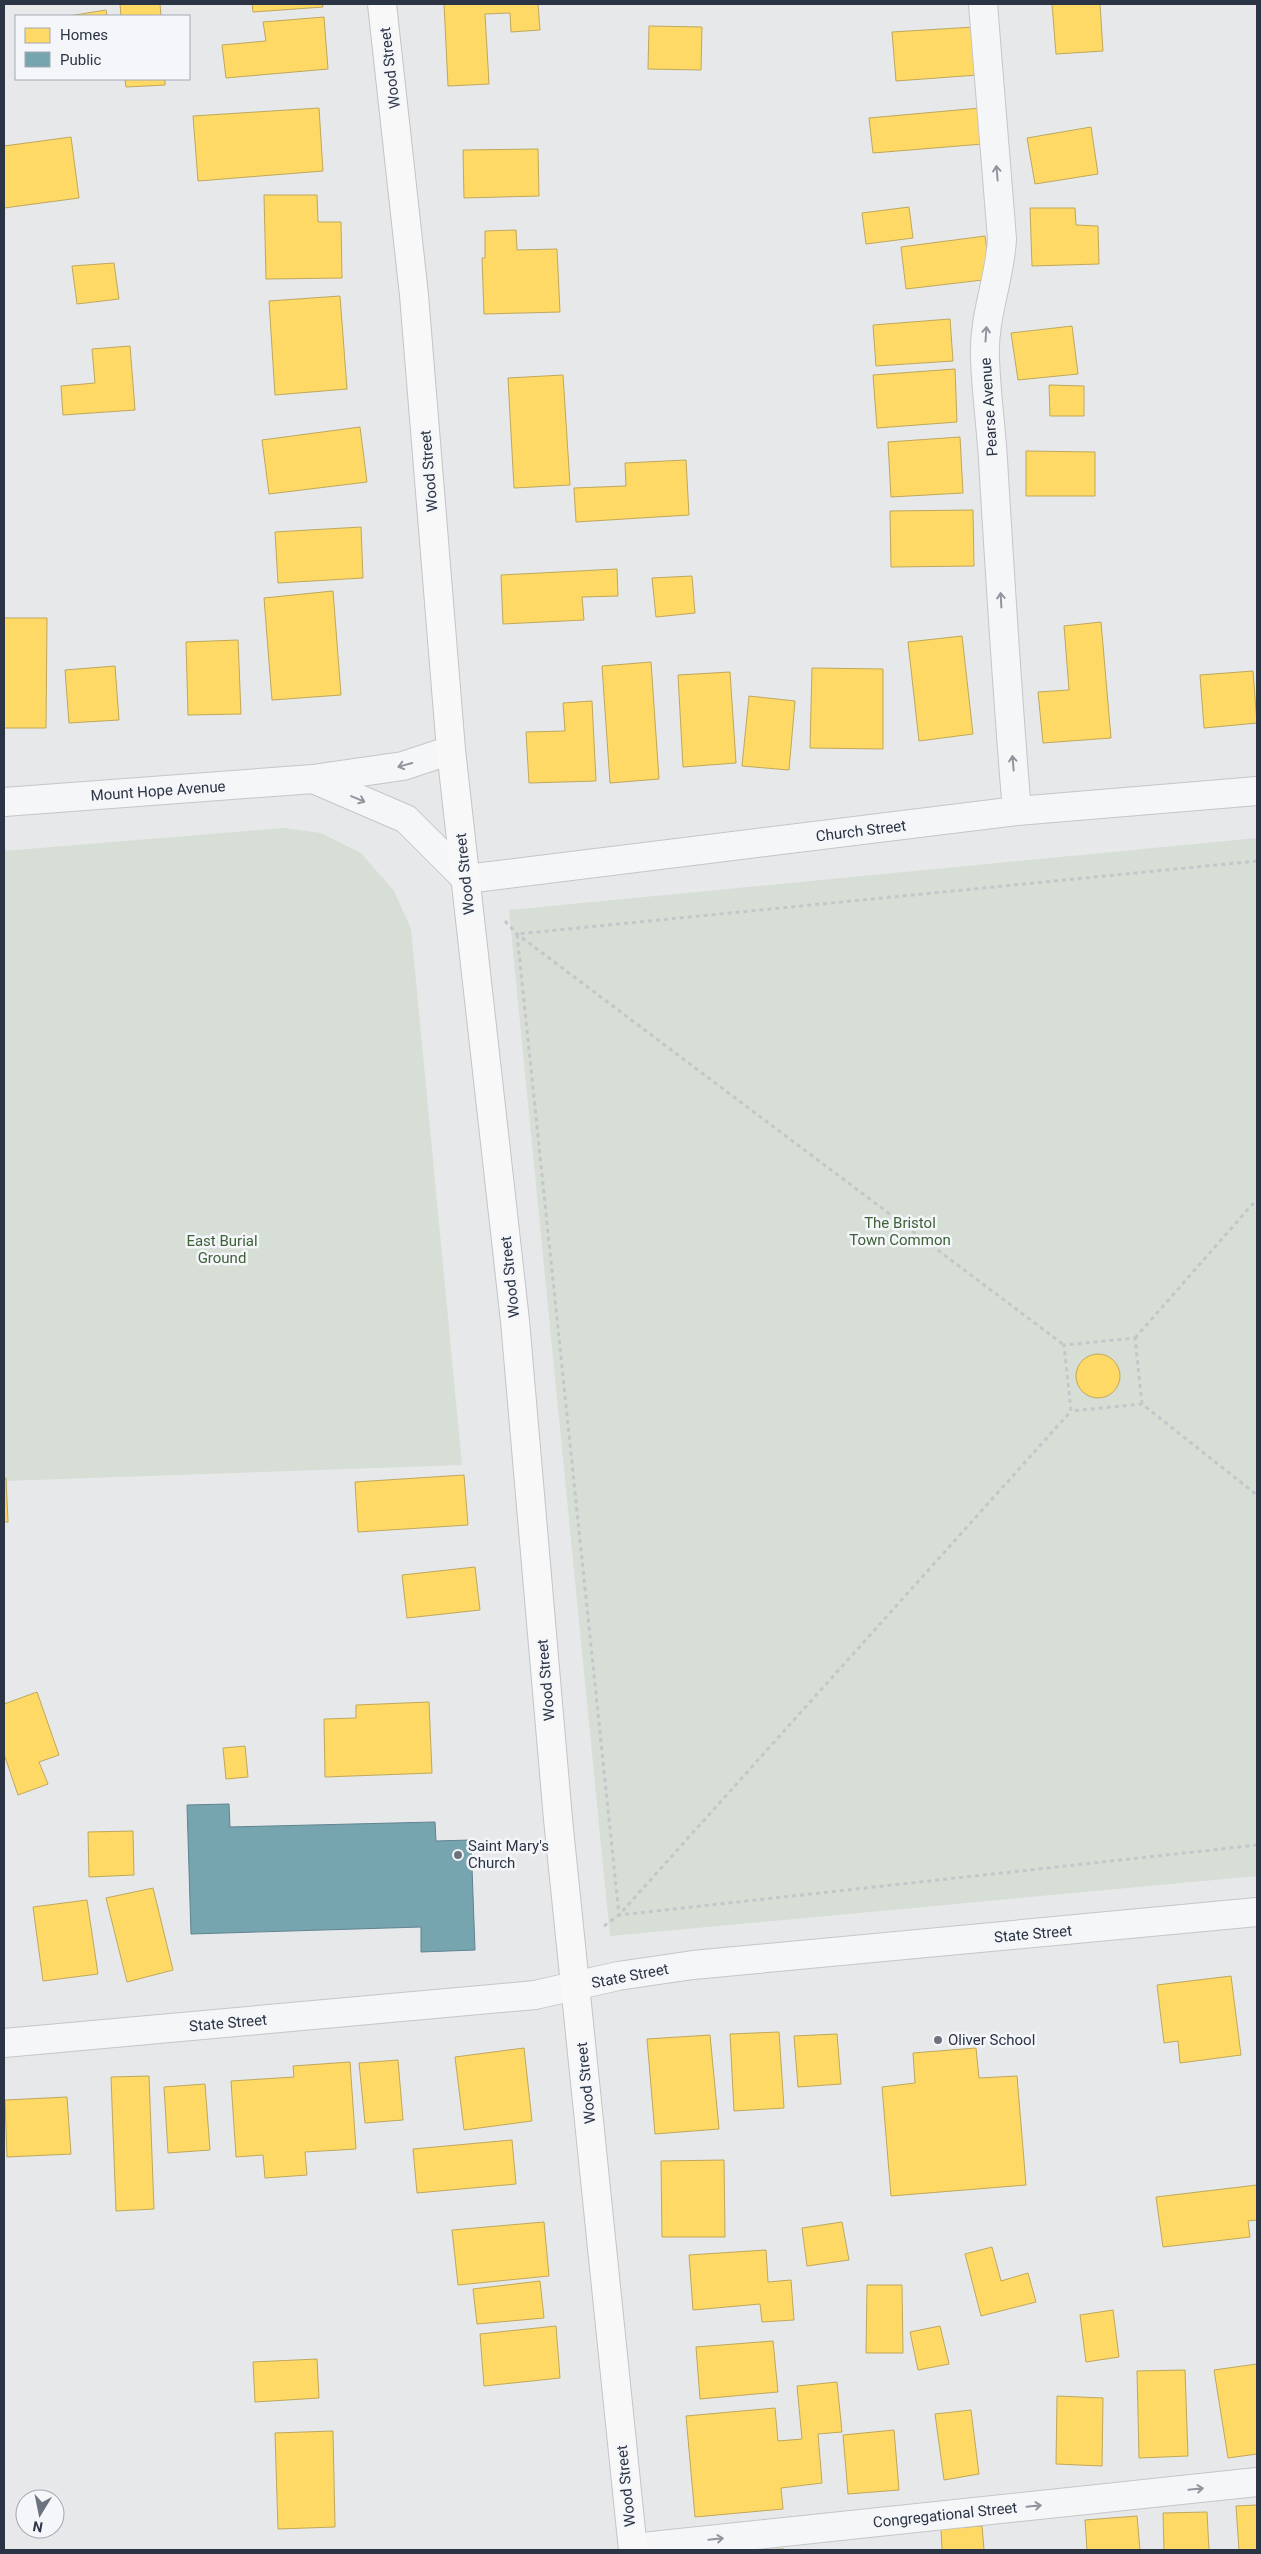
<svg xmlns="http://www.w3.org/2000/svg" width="1261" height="2554" font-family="Roboto,sans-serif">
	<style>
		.green { fill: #d6ded6 }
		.homes { fill: #ffd966; stroke: #bfa85c }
		.public { fill: #76a5af; stroke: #60838f }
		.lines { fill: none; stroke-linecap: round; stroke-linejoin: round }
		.minor-casing { stroke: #c4c6c8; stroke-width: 30 }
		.major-casing { stroke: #c2c5c8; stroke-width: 30 }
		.path { stroke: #c5c6ca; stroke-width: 3; stroke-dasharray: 4 4; stroke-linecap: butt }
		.minor { stroke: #f5f6f7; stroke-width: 28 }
		.major { stroke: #f8f8f8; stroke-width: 28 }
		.oneway { stroke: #90959e }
		.poi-dot { fill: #6c737f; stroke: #f4f6f9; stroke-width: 2 }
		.labels { text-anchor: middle; stroke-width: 5; stroke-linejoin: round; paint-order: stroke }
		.street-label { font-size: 15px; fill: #2b3445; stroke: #f4f6f9 }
		.park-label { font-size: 15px; fill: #3f6138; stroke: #f4f6f9 }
		.poi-label { font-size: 15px; fill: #2b3445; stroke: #f4f6f9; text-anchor: start }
	</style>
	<rect width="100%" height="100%" fill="#e6e8ea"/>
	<g class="green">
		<polygon points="283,828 321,833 361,853 394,891 411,929 462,1465 4,1481 4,851"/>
		<polygon points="1257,838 1257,1876 610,1936 509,910"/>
	</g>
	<g class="homes">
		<polygon points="120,4 160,4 161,16 121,16"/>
		<polygon points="252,4 322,4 323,7 253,12"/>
		<polygon points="444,4 538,4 540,30 511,32 510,13 485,14 489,84 448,86"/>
		<polygon points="1052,4 1100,4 1103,51 1056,54"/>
		<polygon points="106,10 107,16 69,16"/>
		<polygon points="324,17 328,69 226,78 222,45 266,41 263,22"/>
		<polygon points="649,26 702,27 701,70 648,69"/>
		<polygon points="974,27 978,75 896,81 892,32"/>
		<polygon points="125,79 165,79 165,85 126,87"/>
		<polygon points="319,108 323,171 198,181 193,116"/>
		<polygon points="980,108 983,144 873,153 869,118"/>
		<polygon points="1091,127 1098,174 1035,184 1027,138"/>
		<polygon points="71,137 79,198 4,208 4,146"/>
		<polygon points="538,149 539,196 464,198 463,150"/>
		<polygon points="264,195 317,195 318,222 341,222 342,278 266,279"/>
		<polygon points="909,207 913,238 866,244 862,213"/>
		<polygon points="1030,208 1075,208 1076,225 1098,226 1099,264 1032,266"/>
		<polygon points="516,230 517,250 557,249 560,312 484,314 482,258 485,258 485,231"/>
		<polygon points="985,236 991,279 906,289 901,247"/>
		<polygon points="114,263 119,299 77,304 72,266"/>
		<polygon points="340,296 347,389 275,395 269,301"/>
		<polygon points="950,319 953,361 876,366 873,325"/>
		<polygon points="1072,326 1078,374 1018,380 1011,333"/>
		<polygon points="130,346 135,410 63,415 61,386 95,383 92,349"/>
		<polygon points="955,369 957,422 877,428 873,375"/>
		<polygon points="563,375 570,485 514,488 508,378"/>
		<polygon points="1049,385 1084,386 1084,416 1050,416"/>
		<polygon points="360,427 367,482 269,494 262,440"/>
		<polygon points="960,437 963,493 891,497 888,442"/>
		<polygon points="1026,451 1095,452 1095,496 1026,496"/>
		<polygon points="686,460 689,515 576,522 574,488 626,486 625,463"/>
		<polygon points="973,510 974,566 891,567 890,511"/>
		<polygon points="361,527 363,578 278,583 275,532"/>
		<polygon points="617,569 618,596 582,597 584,620 503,624 501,575"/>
		<polygon points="692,576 695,613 656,617 652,578"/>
		<polygon points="333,591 341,695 272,700 264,598"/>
		<polygon points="4,618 47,618 46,728 4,728"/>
		<polygon points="1101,622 1111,738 1043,743 1038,692 1069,690 1064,626"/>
		<polygon points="962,636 973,734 919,741 908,642"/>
		<polygon points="238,640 241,714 188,715 186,642"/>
		<polygon points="651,662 659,779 610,783 602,666"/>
		<polygon points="115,666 119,720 69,723 65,670"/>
		<polygon points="812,668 883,669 883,749 810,748"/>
		<polygon points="1253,671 1257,723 1204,728 1200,675"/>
		<polygon points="730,672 736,763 683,767 678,675"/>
		<polygon points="749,696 795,701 789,770 742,766"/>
		<polygon points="592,701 596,781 529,783 526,732 565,731 563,703"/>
		<circle cx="1098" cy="1376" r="22"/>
		<polygon points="464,1475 468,1525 358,1532 355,1482"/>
		<polygon points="4,1478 6,1478 8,1522 4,1522"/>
		<polygon points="475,1567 480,1610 407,1618 402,1575"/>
		<polygon points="37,1692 59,1755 39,1762 48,1784 18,1795 4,1754 4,1704"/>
		<polygon points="429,1702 432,1773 325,1777 324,1719 356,1718 356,1705"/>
		<polygon points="245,1746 248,1777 226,1779 223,1748"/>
		<polygon points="133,1831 134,1875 89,1877 88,1832"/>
		<polygon points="153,1888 173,1970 127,1982 106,1898"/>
		<polygon points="87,1900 98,1974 43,1981 33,1907"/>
		<polygon points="1231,1976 1241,2055 1180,2063 1178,2041 1164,2043 1157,1985"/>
		<polygon points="779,2032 784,2108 734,2111 730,2034"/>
		<polygon points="837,2034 841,2084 798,2087 794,2036"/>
		<polygon points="710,2035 719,2129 655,2134 647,2039"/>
		<polygon points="524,2048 532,2121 464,2130 455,2057"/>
		<polygon points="976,2048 979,2078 1017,2076 1026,2185 891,2196 882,2087 915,2083 913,2053"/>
		<polygon points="398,2060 403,2120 365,2123 359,2063"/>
		<polygon points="350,2062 356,2149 305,2152 307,2175 265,2178 263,2155 236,2157 231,2081 294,2077 293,2066"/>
		<polygon points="149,2076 154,2209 116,2211 111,2077"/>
		<polygon points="205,2084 210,2150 168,2153 164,2087"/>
		<polygon points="67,2097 71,2154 7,2157 5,2100"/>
		<polygon points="512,2140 516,2184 417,2193 413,2149"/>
		<polygon points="724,2160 725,2237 662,2237 661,2161"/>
		<polygon points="1257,2185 1257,2220 1248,2221 1250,2237 1163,2247 1156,2197"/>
		<polygon points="544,2222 549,2276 458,2285 452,2230"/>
		<polygon points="842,2222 849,2260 807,2266 802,2228"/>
		<polygon points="992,2247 1001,2281 1028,2273 1036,2302 981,2316 965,2254"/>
		<polygon points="766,2250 768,2282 791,2280 794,2320 762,2322 760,2304 693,2310 689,2255"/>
		<polygon points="540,2281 544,2318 477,2324 473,2289"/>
		<polygon points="867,2285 902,2285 903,2353 866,2353"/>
		<polygon points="1113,2310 1119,2357 1086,2362 1080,2315"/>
		<polygon points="556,2326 560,2378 484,2386 480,2334"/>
		<polygon points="940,2326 949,2364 918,2370 910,2332"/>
		<polygon points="773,2341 778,2392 700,2399 696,2347"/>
		<polygon points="317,2359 319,2398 255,2402 253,2362"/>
		<polygon points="1257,2364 1257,2454 1228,2458 1214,2370"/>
		<polygon points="1185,2370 1188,2456 1139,2458 1137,2371"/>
		<polygon points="837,2382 842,2432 818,2434 822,2483 781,2488 783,2509 695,2517 686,2416 775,2408 778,2441 802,2439 797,2386"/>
		<polygon points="1057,2396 1103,2398 1102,2466 1056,2464"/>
		<polygon points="971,2410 979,2474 944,2480 935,2414"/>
		<polygon points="894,2430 899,2490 848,2494 843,2435"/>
		<polygon points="333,2431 335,2527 278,2529 275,2433"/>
		<polygon points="1257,2505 1257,2550 1239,2550 1236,2506"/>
		<polygon points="1207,2512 1209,2550 1164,2550 1163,2513"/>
		<polygon points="1137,2516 1140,2550 1087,2550 1085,2520"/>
		<polygon points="982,2526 984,2550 942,2550 941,2529"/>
		<polygon points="784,2549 784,2550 748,2550"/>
	</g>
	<polygon class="public" points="229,1804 230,1827 435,1822 436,1841 471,1840 475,1950 421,1952 421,1927 191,1934 187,1805"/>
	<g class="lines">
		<g class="minor-casing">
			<g id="minor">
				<path d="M 983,4 L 1002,239 C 1000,279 983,317 985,358 C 986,392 991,426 993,460 C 1000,577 1007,694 1017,811"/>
				<polyline points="313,779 406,819 466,879 1017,811 1257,791"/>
				<polyline points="4,802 313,779 403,766 451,750"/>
				<polyline points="4,2043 535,1995 618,1976 693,1965 1257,1912"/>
				<polyline points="633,2548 1257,2482"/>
			</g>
		</g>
		<g class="major-casing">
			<polyline id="major" points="382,4 414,295 451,750 515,1321 558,1819 633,2550"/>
		</g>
		<g class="path">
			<polyline points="1257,861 517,934 619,1915 1257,1845"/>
			<polyline points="505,921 517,934 1064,1345"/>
			<polyline points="1135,1338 1257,1199"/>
			<polyline points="1142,1404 1135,1338 1064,1345 1071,1411 1142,1404 1257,1495"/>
			<polyline points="604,1926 619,1915 1071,1411"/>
		</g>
		<use href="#minor" class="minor"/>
		<use href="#major" class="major"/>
	</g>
	<defs><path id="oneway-shaft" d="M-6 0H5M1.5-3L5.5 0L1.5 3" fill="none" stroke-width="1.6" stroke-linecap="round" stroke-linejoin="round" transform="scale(1.25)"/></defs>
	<g class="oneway">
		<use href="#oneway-shaft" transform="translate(997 173) rotate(-95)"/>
		<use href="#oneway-shaft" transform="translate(986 334) rotate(-86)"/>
		<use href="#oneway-shaft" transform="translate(1001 600) rotate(-93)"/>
		<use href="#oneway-shaft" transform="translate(1013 763) rotate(-95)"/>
		<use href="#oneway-shaft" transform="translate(405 765) rotate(165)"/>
		<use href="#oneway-shaft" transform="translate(358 799) rotate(23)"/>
		<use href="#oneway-shaft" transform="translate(1196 2489) rotate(-6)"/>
		<use href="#oneway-shaft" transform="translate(1034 2506) rotate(-6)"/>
		<use href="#oneway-shaft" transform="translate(716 2539) rotate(-6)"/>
	</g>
	<g class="poi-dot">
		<circle cx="458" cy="1855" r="5"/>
		<circle cx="938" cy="2040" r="5"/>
	</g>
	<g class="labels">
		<g class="street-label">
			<text transform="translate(390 68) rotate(-97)" y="5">Wood Street</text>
			<text transform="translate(989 407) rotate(-94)" y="5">Pearse Avenue</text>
			<text transform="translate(429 471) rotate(-95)" y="5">Wood Street</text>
			<text transform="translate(158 791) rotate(-4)" y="5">Mount Hope Avenue</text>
			<text transform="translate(861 831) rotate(-7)" y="5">Church Street</text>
			<text transform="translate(465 874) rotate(-96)" y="5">Wood Street</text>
			<text transform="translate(510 1277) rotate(-96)" y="5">Wood Street</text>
			<text transform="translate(546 1680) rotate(-95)" y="5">Wood Street</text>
			<text transform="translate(1033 1934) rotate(-5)" y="5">State Street</text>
			<text transform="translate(630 1976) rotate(-11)" y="5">State Street</text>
			<text transform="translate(228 2023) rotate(-5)" y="5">State Street</text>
			<text transform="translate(586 2083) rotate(-96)" y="5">Wood Street</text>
			<text transform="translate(626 2486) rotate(-96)" y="5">Wood Street</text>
			<text transform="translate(945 2515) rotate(-6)" y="5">Congregational Street</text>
		</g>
		<g class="park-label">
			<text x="900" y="1228">The Bristol<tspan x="900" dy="17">Town Common</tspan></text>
			<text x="222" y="1246">East Burial<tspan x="222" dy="17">Ground</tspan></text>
		</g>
		<g class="poi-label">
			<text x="468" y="1851">Saint Mary's<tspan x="468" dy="17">Church</tspan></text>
			<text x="948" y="2045">Oliver School</text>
		</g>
	</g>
	<rect width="1261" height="2554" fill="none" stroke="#2b3445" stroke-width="10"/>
	<rect x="15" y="15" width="175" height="65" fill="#f4f6f9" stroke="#a4a8b1"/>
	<rect x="25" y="28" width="25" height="15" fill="#ffd966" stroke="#a4a8b1"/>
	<text x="60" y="40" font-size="15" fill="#2b3445">Homes</text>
	<rect x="25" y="52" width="25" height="15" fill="#76a5af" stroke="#a4a8b1"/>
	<text x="60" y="65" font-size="15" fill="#2b3445">Public</text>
	<g transform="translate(40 2514) rotate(190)"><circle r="24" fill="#f4f6f9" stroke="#a4a8b1"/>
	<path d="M0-4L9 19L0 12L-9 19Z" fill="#6c737f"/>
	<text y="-8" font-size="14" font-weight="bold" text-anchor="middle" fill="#2b3445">N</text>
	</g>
</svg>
